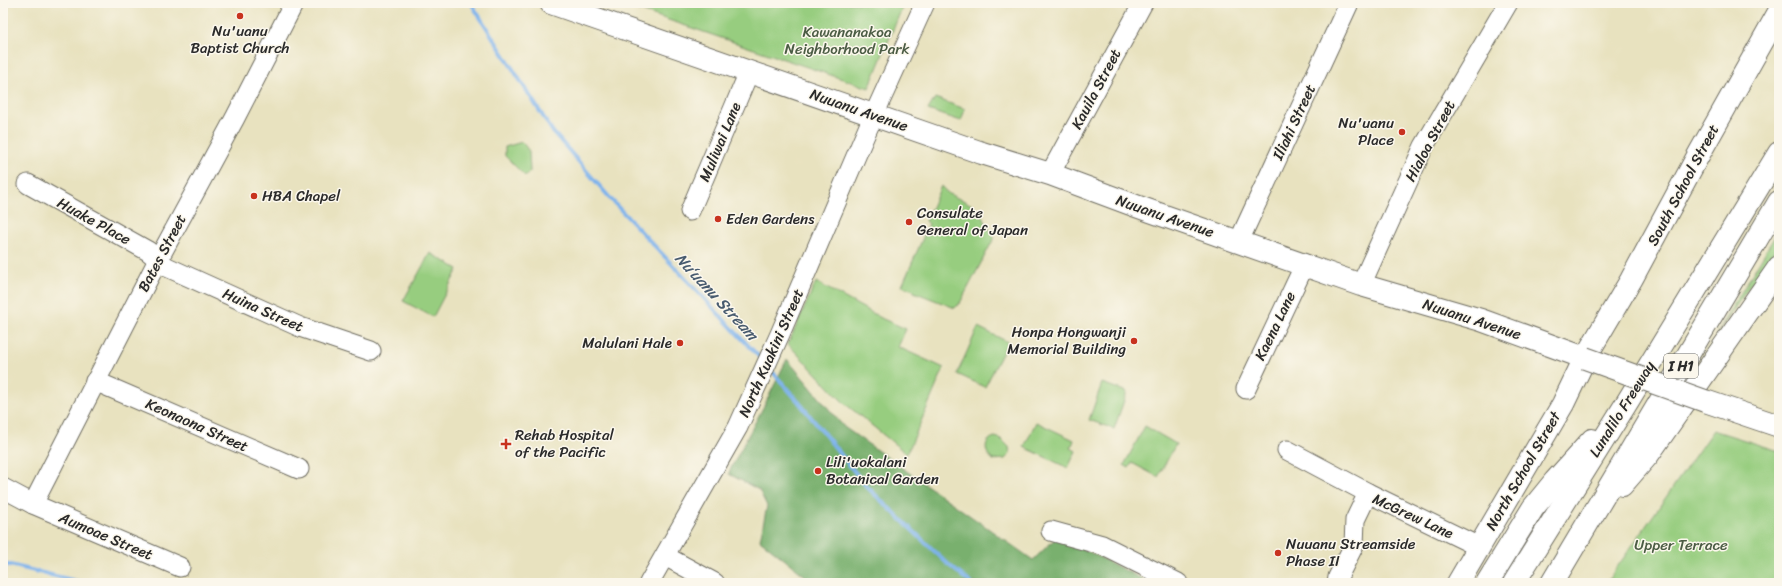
<svg xmlns="http://www.w3.org/2000/svg" width="1782" height="586" font-family="Sriracha,sans-serif">
	<style>
		.green { fill: #97cd7f; stroke: #617c55 }
		.forest { fill: #79b06e; stroke: #526e4c }
		.lines { fill: none; stroke-linecap: round; stroke-linejoin: round }
		.stream { stroke: #7eb3ec; stroke-width: 4 }
		.minor-casing { stroke: #6d6b5f; stroke-width: 21 }
		.major-casing { stroke: #6d6b5f; stroke-width: 24 }
		.highway-casing { stroke: #6d6b5f; stroke-width: 24 }
		.minor { stroke: #fff; stroke-width: 19 }
		.major { stroke: #fff; stroke-width: 22 }
		.highway { stroke: #fff; stroke-width: 22 }
		.major-bridge-casing { stroke: #6d6b5f; stroke-width: 24; stroke-linecap: butt }
		.major-bridge { stroke: #fff; stroke-width: 22 }
		.poi-dot { fill: #c8321e; stroke: #fbf7ec; stroke-width: 1.5 }
		.labels { text-anchor: middle; stroke-width: 3; stroke-linejoin: round; paint-order: stroke }
		.shield { fill: #fbf7ec; stroke: #696865; stroke-width: 1 }
		.shield-label { font-size: 14px; font-weight: bold; fill: #2b2b2b }
		.poi-label { font-size: 15px; fill: #2b2b2b; stroke: #fbf7ec; text-anchor: start }
		.park-label { font-size: 15px; fill: #4b5c44; stroke: #fbf7ec }
		.street-label { font-size: 15px; fill: #2b2b2b; stroke: #fbf7ec }
		.water-label { font-size: 16px; font-style: italic; fill: #485b6f; stroke: #fbf7ec }
	</style>
	<rect width="100%" height="100%" fill="#fbf7ec"/>
	<filter id="ink" filterUnits="userSpaceOnUse"><feTurbulence type="fractalNoise" baseFrequency=".025" numOctaves="2"/><feDisplacementMap in="SourceGraphic" scale="8" xChannelSelector="R" yChannelSelector="G"/><feConvolveMatrix kernelMatrix="1 2 1 2 8 2 1 2 1" color-interpolation-filters="sRGB"/></filter>
	<filter id="wash" filterUnits="userSpaceOnUse"><feTurbulence type="fractalNoise" baseFrequency=".012" numOctaves="4" result="noise"/><feDisplacementMap in="SourceGraphic" scale="16" xChannelSelector="R" yChannelSelector="G"/><feGaussianBlur stdDeviation="0.9" result="paint"/><feColorMatrix in="noise" values="0 0 0 0 0 0 0 0 0 0 0 0 0 0 0 0 0 1.4 0 .05"/><feComposite in="paint" operator="in"/></filter>
	<g filter="url(#wash)">
		<rect width="100%" height="100%" fill="#e8e2bf"/>
		<g class="green">
			<polygon points="626,3 904,3 869,88 627,6"/>
			<polygon points="935,98 965,109 961,121 928,110"/>
			<polygon points="522,142 529,151 530,172 525,176 505,156 505,147"/>
			<path d="M 941,186 C 951,199 961,197 973,206 C 982,213 988,228 994,238 L 960,303 L 955,308 L 914,292 L 914,290 L 902,286 L 929,224 L 926,221 Z"/>
			<polygon points="1779,229 1779,244 1717,333"/>
			<polygon points="430,253 458,269 433,317 403,301"/>
			<polygon points="816,282 883,319 906,329 898,347 944,368 907,454 843,402 788,344"/>
			<polygon points="978,327 1008,342 985,387 957,374"/>
			<polygon points="1102,383 1127,392 1114,429 1089,420"/>
			<polygon points="1036,422 1074,440 1071,448 1076,451 1068,468 1024,447"/>
			<polygon points="1145,426 1176,444 1158,477 1132,463 1129,468 1124,465"/>
			<polygon points="1713,430 1779,451 1779,583 1606,583"/>
			<path d="M 995,437 L 1001,439 L 1009,447 L 1010,454 L 1005,459 L 993,460 C 985,454 982,440 995,437 Z"/>
		</g>
		<polygon class="forest" points="787,359 844,427 1033,560 1058,536 1150,583 814,583 760,540 767,506 759,490 729,474 731,468 766,402"/>
		<g class="lines">
			<g class="stream">
				<polyline points="471,3 553,132 616,205 763,361"/>
				<polyline points="770,369 798,401 866,486 950,566 971,583"/>
				<polyline points="3,565 10,565 84,583"/>
			</g>
		</g>
	</g>
	<g filter="url(#ink)">
		<g class="lines">
			<g class="minor-casing">
				<g id="minor">
					<polyline points="1050,174 1143,3"/>
					<polyline points="28,184 148,251 167,267 300,327 371,351"/>
					<polyline points="690,211 749,72"/>
					<polyline points="1239,241 1349,3"/>
					<polyline points="1361,285 1424,146 1508,3"/>
					<polyline points="95,381 299,469"/>
					<polyline points="1246,389 1305,264"/>
					<polyline points="1287,450 1368,493 1479,547"/>
					<polyline points="3,488 33,504 180,567"/>
					<polyline points="33,504 158,260 235,118 294,3"/>
					<polyline points="1051,531 1102,545 1178,583"/>
					<polyline points="665,556 715,583"/>
					<polyline points="649,583 738,427 780,334 868,128 925,3"/>
					<polyline points="1337,583 1338,577 1354,545 1355,520 1368,493"/>
				</g>
			</g>
			<g class="major-casing">
				<g id="major">
					<polyline points="551,3 982,153 1050,174 1136,206 1361,285 1481,320 1585,358"/>
					<polyline points="1705,401 1779,426"/>
					<polyline points="1458,583 1563,404 1585,358 1631,280 1699,154 1779,12"/>
				</g>
			</g>
			<g class="highway-casing">
				<g id="highway">
					<polyline points="1622,485 1648,455 1779,267"/>
					<polyline points="1487,583 1533,508 1555,481 1592,440"/>
					<polyline points="1514,583 1626,404 1779,153"/>
					<polyline points="1552,583 1779,202"/>
				</g>
			</g>
			<use href="#minor" class="minor"/>
			<use href="#major" class="major"/>
			<use href="#highway" class="highway"/>
			<g class="major-bridge-casing">
				<polyline id="major-bridge" points="1585,358 1705,401"/>
			</g>
			<use href="#major-bridge" class="major-bridge"/>
		</g>
	</g>
	<g class="poi-dot">
		<circle cx="240" cy="16" r="4"/>
		<circle cx="1402" cy="132" r="4"/>
		<circle cx="254" cy="196" r="4"/>
		<circle cx="718" cy="219" r="4"/>
		<circle cx="909" cy="222" r="4"/>
		<circle cx="1134" cy="341" r="4"/>
		<circle cx="680" cy="343" r="4"/>
		<path d="M504 438h4v4h4v4h-4v4h-4v-4h-4v-4h4z"/>
		<circle cx="818" cy="471" r="4"/>
		<circle cx="1278" cy="553" r="4"/>
	</g>
	<g class="labels">
		<rect class="shield" x="1664" y="354" width="34" height="24" rx="3"/>
		<g class="shield-label">
			<text x="1681" y="371">I H1</text>
		</g>
		<g class="poi-label">
			<text x="240" y="36" text-anchor="middle">Nu'uanu<tspan x="240" dy="17">Baptist Church</tspan></text>
			<text x="1394" y="128" text-anchor="end">Nu'uanu<tspan x="1394" dy="17">Place</tspan></text>
			<text x="262" y="201">HBA Chapel</text>
			<text x="917" y="218">Consulate<tspan x="917" dy="17">General of Japan</tspan></text>
			<text x="726" y="224">Eden Gardens</text>
			<text x="1126" y="337" text-anchor="end">Honpa Hongwanji<tspan x="1126" dy="17">Memorial Building</tspan></text>
			<text x="672" y="348" text-anchor="end">Malulani Hale</text>
			<text x="515" y="440">Rehab Hospital<tspan x="515" dy="17">of the Pacific</tspan></text>
			<text x="826" y="467">Lili'uokalani<tspan x="826" dy="17">Botanical Garden</tspan></text>
			<text x="1286" y="549">Nuuanu Streamside<tspan x="1286" dy="17">Phase II</tspan></text>
		</g>
		<g class="park-label">
			<text x="847" y="37">Kawananakoa<tspan x="847" dy="17">Neighborhood Park</tspan></text>
			<text x="1681" y="550">Upper Terrace</text>
		</g>
		<g class="street-label">
			<text transform="translate(1096 89) rotate(-62)" y="5">Kauila Street</text>
			<text transform="translate(859 110) rotate(19)" y="5">Nuuanu Avenue</text>
			<text transform="translate(1294 122) rotate(-65)" y="5">Iliahi Street</text>
			<text transform="translate(1430 141) rotate(-62)" y="5">Hialoa Street</text>
			<text transform="translate(720 142) rotate(-67)" y="5">Muliwai Lane</text>
			<text transform="translate(1683 185) rotate(-62)" y="5">South School Street</text>
			<text transform="translate(1165 216) rotate(19)" y="5">Nuuanu Avenue</text>
			<text transform="translate(94 221) rotate(29)" y="5">Huake Place</text>
			<text transform="translate(162 253) rotate(-62)" y="5">Bates Street</text>
			<text transform="translate(263 310) rotate(24)" y="5">Huina Street</text>
			<text transform="translate(1472 319) rotate(18)" y="5">Nuuanu Avenue</text>
			<text transform="translate(1275 326) rotate(-64)" y="5">Kaena Lane</text>
			<text transform="translate(771 353) rotate(-66)" y="5">North Kuakini Street</text>
			<text transform="translate(1622 409) rotate(-58)" y="5">Lunalilo Freeway</text>
			<text transform="translate(197 425) rotate(24)" y="5">Keonaona Street</text>
			<text transform="translate(1523 471) rotate(-60)" y="5">North School Street</text>
			<text transform="translate(1413 516) rotate(25)" y="5">McGrew Lane</text>
			<text transform="translate(106 536) rotate(23)" y="5">Aumoae Street</text>
		</g>
		<g class="water-label">
			<text transform="translate(717 296) rotate(47)" y="6">Nuʻuanu Stream</text>
		</g>
	</g>
	<rect width="1782" height="586" fill="none" stroke="#fbf7ec" stroke-width="16"/>
</svg>
